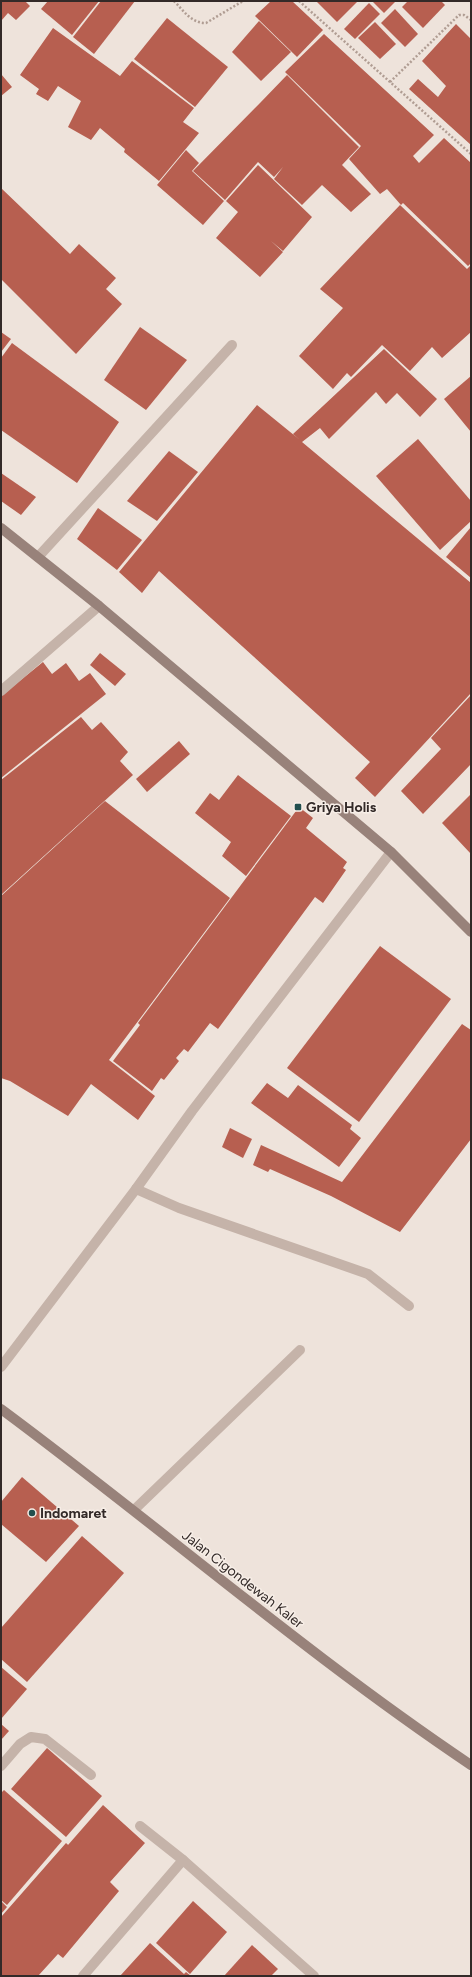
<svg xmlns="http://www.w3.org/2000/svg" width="472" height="1977" font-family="Figtree,sans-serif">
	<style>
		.building { fill: #b75f50 }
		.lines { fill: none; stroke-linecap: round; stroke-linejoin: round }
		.path { stroke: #b09d93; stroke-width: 2.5; stroke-dasharray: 2 2; stroke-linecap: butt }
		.service { stroke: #c5b3a9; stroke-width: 10 }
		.minor { stroke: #c5b3a9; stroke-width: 10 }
		.secondary { stroke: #98827a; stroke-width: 10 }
		.poi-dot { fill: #224f4e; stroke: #f7eee7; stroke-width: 1.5 }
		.labels { text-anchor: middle; stroke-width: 3; stroke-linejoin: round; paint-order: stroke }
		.poi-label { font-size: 14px; font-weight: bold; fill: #332a28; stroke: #f7eee7; text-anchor: start }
		.street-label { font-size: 14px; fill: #332a28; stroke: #f7eee7 }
	</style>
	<rect width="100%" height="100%" fill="#eee3db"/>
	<g class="building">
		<polygon points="1,1 25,1 30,6 16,20 8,13 1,21"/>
		<polygon points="48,1 99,1 72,35 41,9"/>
		<polygon points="101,1 135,1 94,54 73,37"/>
		<polygon points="271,1 292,1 323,30 297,57 255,16"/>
		<polygon points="316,1 358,1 337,22"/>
		<polygon points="372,1 396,1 384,13"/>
		<polygon points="408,1 441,1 445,5 423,28 402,7"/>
		<polygon points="369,3 380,14 355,39 344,29"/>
		<polygon points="395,9 418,34 405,47 381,23"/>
		<polygon points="167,18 228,67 195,107 134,59"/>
		<polygon points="259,21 291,52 261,81 232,52"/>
		<polygon points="375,22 396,44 380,59 358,38"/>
		<polygon points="456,24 471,39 471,145 409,89 418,79 438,97 446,86 422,61"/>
		<polygon points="53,28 120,76 132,61 194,108 183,122 199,133 159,181 124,152 125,149 100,128 91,140 68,127 81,101 58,86 48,101 36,94 39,89 20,75"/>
		<polygon points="324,34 434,135 413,156 419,163 444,138 471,163 471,263 468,266 403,203 401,205 387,189 380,194 349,159 361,146 285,72"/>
		<polygon points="1,74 12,87 1,96"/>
		<polygon points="287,75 359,147 342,165 371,194 351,212 322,185 302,205 274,179 283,167 274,177 258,162 225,200 193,171 260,103 271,115 260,103"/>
		<polygon points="186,150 199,163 192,171 224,201 203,225 157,185"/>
		<polygon points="258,165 312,217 283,251 271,241 283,252 260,277 216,238 238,212 226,201"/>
		<polygon points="1,188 70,254 79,244 116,278 106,289 122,304 76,354 1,279"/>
		<polygon points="400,205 467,269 471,265 471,332 442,358 432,347 410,371 382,345 351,377 347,373 333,389 299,356 343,308 320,289"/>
		<polygon points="140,327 187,360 146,410 104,380"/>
		<polygon points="1,332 11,339 1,352"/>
		<polygon points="12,343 119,422 77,483 1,430 1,358"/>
		<polygon points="384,349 437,399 420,417 397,393 386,404 376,392 329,439 320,428 302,442 471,583 471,693 375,797 355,778 370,762 159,571 142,593 119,572 257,405 300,440 293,434"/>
		<polygon points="471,376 471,432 444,399"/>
		<polygon points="418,439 471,501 471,521 440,550 376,476"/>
		<polygon points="169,451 198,472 157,521 127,501"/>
		<polygon points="1,473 36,497 21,515 1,501"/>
		<polygon points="98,508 142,540 117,570 77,539"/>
		<polygon points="471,527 471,578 446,557"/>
		<polygon points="100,653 126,674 115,686 90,665"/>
		<polygon points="43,662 52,674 66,663 79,681 90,673 106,694 1,778 1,696"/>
		<polygon points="471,695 471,764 423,814 401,791 441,749 431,738"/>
		<polygon points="81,717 92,730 101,722 128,752 120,761 133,775 1,895 1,780"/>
		<polygon points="179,741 190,754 147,792 136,779"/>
		<polygon points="238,775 291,816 246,876 222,856 231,842 195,813 210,793 219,800"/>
		<polygon points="471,794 471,854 442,823"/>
		<polygon points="105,801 230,898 109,1060 155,1096 138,1120 91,1084 68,1116 10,1081 1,1078 1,896"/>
		<polygon points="299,807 313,818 306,828 347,862 343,868 346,870 323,903 315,897 218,1029 210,1023 188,1052 184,1049 176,1058 179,1061 164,1080 161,1078 152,1091 113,1061 140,1025 138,1023"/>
		<polygon points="380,946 451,999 359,1122 287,1068"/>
		<polygon points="462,1024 471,1030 471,1139 400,1232 331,1196 270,1169 268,1172 253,1165 261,1145 342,1182"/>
		<polygon points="267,1083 288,1098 298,1085 352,1125 350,1129 361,1138 339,1167 251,1103"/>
		<polygon points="230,1128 252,1139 243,1158 222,1147"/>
		<polygon points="22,1477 79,1526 46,1562 1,1524 1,1502"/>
		<polygon points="82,1536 124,1573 27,1682 1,1659 1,1628"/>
		<polygon points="1,1667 27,1689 1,1719"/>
		<polygon points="1,1724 9,1731 1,1740"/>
		<polygon points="47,1748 102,1796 66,1837 11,1789"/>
		<polygon points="4,1790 62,1841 7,1905 1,1900 1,1793"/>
		<polygon points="103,1805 145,1843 110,1882 119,1891 63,1958 58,1954 38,1976 1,1976 1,1917 66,1843 77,1853 68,1845"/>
		<polygon points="1,1901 7,1907 1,1914"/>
		<polygon points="193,1901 227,1932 190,1974 156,1943"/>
		<polygon points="150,1943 184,1974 186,1972 191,1976 120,1976"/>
		<polygon points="252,1945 278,1969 271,1976 224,1976"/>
	</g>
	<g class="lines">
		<g class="path">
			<path d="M 174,1 C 184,11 191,23 206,23 L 243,1"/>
			<polyline points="299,1 471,154"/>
			<polyline points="390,82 459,15 464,15 471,20"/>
		</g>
		<g class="service">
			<polyline points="38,557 232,345"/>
			<polyline points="1,691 99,606"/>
		</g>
		<g class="minor">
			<polyline points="136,1189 179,1208 368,1274 409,1306"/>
			<polyline points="1,1367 136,1189 192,1111 391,852"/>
			<polyline points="134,1510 300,1350"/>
			<polyline points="1,1766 20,1744 31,1737 45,1739 91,1775"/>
			<polyline points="140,1826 183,1860 314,1976"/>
			<polyline points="83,1976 183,1860"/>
		</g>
		<g class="secondary">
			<polyline points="1,528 99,606 391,852 471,932"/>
			<path d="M 1,1409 C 159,1526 307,1655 471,1765"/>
		</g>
	</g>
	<g class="poi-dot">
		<rect x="294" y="803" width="8" height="8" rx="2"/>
		<circle cx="32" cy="1513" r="4"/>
	</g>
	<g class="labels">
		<g class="poi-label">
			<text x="306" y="812">Griya Holis</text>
			<text x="40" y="1518">Indomaret</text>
		</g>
		<g class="street-label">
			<text transform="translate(243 1579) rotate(38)" y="5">Jalan Cigondewah Kaler</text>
		</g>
	</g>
	<rect width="472" height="1977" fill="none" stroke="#332a28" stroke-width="4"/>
</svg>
